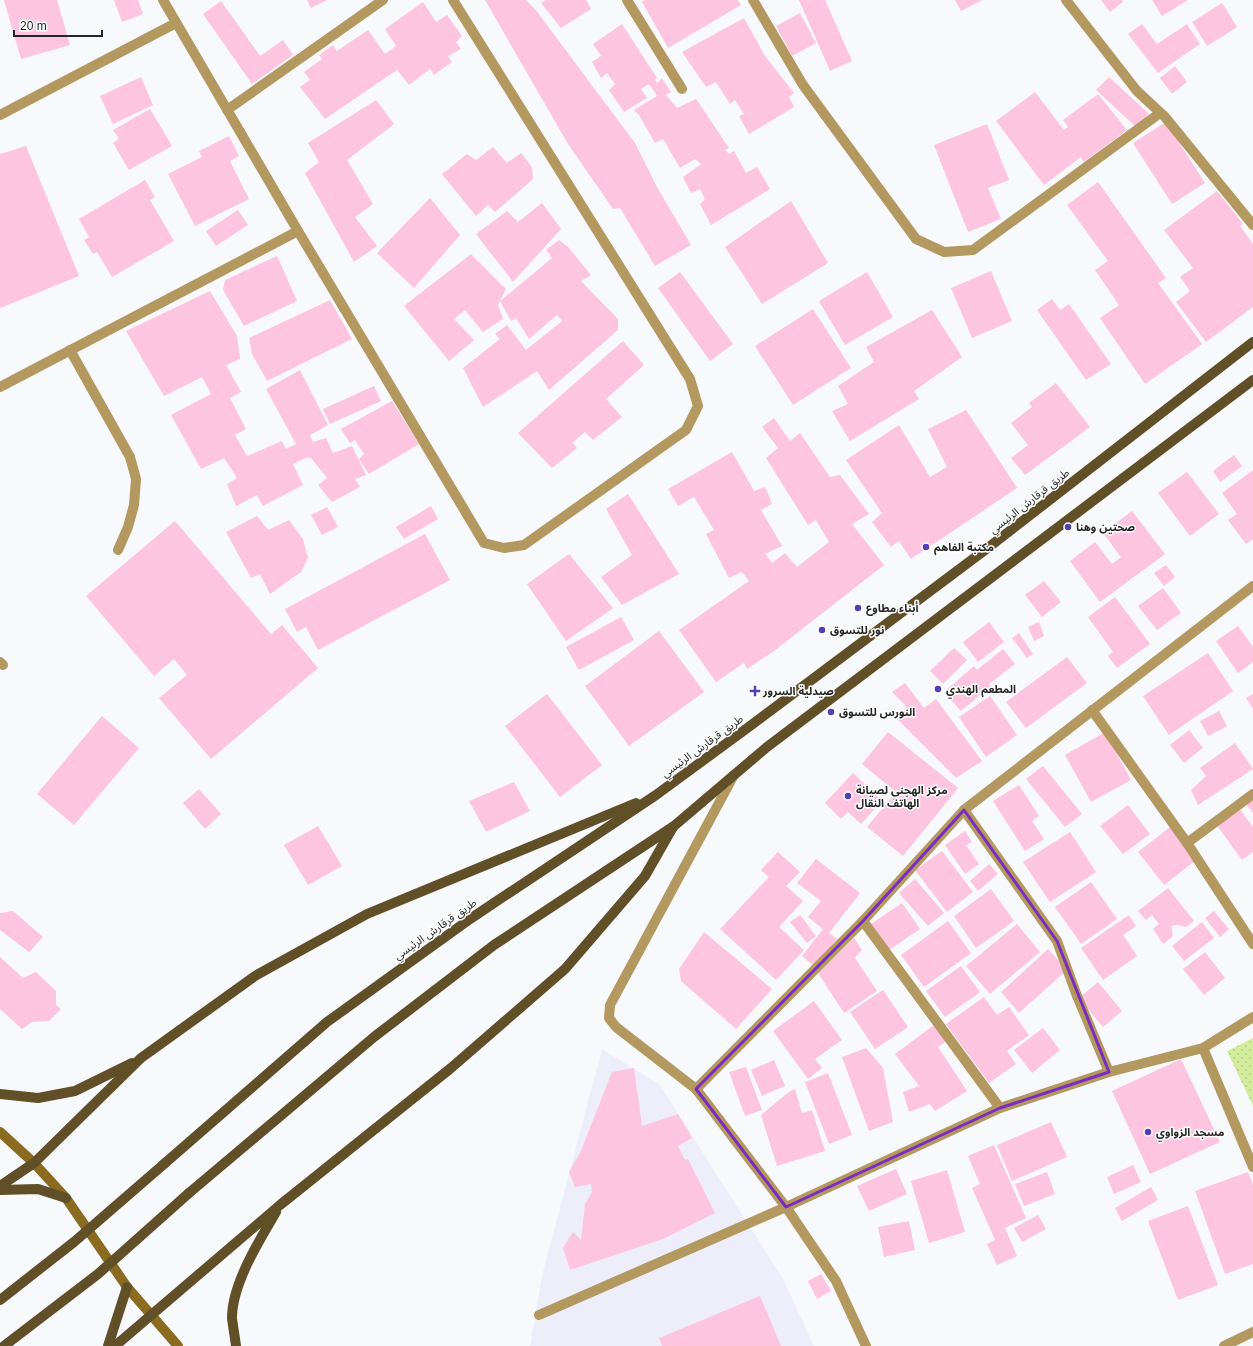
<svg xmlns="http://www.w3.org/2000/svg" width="1253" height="1346" font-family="Helvetica,'Noto Sans Arabic',sans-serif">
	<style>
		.built { fill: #edeef9 }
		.park { fill: url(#park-dots) }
		.building { fill: #fdc5e0 }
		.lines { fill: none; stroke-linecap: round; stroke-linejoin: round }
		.street { stroke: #b39960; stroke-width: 10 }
		.secondary { stroke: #8a6b20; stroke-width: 10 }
		.primary { stroke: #614f27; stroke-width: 10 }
		.primary-bridge { stroke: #614f27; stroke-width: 10 }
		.marked { fill: none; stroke: #7b2cbf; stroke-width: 3; stroke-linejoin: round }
		.poi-dot { fill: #5040b7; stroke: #fff; stroke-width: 1.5 }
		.labels { text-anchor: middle; stroke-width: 3; stroke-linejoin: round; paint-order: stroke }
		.street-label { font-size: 11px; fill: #252526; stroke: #fff }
		.poi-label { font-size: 11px; font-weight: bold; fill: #252526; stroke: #fff; text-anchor: start }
	</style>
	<defs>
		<pattern id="park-dots" width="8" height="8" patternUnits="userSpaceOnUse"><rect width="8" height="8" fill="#d3ec9d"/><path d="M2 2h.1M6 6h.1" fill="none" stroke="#b5ca87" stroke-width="1.8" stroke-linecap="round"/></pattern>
	</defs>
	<rect width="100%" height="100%" fill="#f8f9fc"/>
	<polygon class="built" points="602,1049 660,1085 783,1279 814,1346 530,1346 542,1276"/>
	<polygon class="park" points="1253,1038 1253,1106 1227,1051"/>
	<g class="building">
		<polygon points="4,0 57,0 70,45 21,59"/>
		<polygon points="114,0 138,0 143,14 122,22"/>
		<polygon points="307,0 327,0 311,8"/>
		<polygon points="485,0 526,0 535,9 635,143 657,187 691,245 655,266 620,208 613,209 568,144"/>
		<polygon points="546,0 586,0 591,9 561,28 541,3"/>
		<polygon points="645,0 738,0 741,5 668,48 642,2"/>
		<polygon points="799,0 825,0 852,61 830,71"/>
		<polygon points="955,0 982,0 961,11"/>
		<polygon points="1101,0 1122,0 1123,2 1110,12"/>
		<polygon points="1152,0 1188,0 1162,16"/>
		<polygon points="221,1 260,56 283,40 293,55 252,84 203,14"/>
		<polygon points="423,2 436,22 447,15 462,36 456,42 461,49 448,56 452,62 434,75 430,69 409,85 392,63 397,70 325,119 300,87 310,80 304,72 322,59 319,55 333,45 337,51 368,30 385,54 396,46 385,29"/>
		<polygon points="1222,3 1237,27 1207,46 1192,22"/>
		<polygon points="800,13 816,43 792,56 776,26"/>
		<polygon points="744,18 765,56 794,93 789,97 794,107 749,134 739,116 744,114 735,100 730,104 716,82 706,87 682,52"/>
		<polygon points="622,24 657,78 655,80 657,83 662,78 671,92 666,95 677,108 696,99 729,148 725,150 729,154 734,151 746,173 757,167 770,189 711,225 700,204 705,199 700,189 691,193 683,177 701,164 695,159 680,168 663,139 655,143 639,115 634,110 657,96 649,84 641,89 647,98 624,112 609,90 615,84 607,73 601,78 592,62 601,56 593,44"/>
		<polygon points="1142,24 1157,44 1187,24 1200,44 1158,73 1128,34"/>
		<polygon points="1175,66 1187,82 1172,94 1160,78"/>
		<polygon points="141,77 153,105 113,124 100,96"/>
		<polygon points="1109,77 1149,114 1136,127 1096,90"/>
		<polygon points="1035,92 1064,130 1068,127 1063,120 1098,94 1127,130 1084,162 1081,157 1044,185 996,121"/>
		<polygon points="376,100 394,124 347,160 373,204 355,217 377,246 354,262 305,173 319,162 308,143"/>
		<polygon points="150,109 172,146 129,170 113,143 119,139 113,130"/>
		<polygon points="1166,122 1205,183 1172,204 1133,143"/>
		<polygon points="987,124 1009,180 988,188 1001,219 968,232 934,145"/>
		<polygon points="229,136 239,156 230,161 249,199 195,226 168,174 202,157 199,151"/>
		<polygon points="26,146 79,276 0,308 0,154"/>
		<polygon points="493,147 507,163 521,153 532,167 533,179 495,212 488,205 476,216 442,174 467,154 476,160"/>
		<polygon points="145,180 155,197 150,200 174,241 112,277 97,252 93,254 84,240 89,237 79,219"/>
		<polygon points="1098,182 1166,278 1158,283 1202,344 1145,384 1100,318 1119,305 1095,270 1108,261 1067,205"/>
		<polygon points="1217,191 1243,224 1240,226 1253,244 1253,307 1206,342 1176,302 1190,291 1180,277 1193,268 1164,230"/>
		<polygon points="430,198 460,235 414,288 377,253"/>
		<polygon points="791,201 828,263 762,304 725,247"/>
		<polygon points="542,203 561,229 513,282 476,234 507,211 518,222"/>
		<polygon points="238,210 248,225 216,246 206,231"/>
		<polygon points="559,240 568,247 591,275 581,281 618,319 618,330 549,390 537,371 483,407 463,368 500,339 495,334 507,325 526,350 562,321 557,315 529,339 516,318 511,321 500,301 552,258 546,250"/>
		<polygon points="471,254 506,289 498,305 503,319 483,332 465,310 454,319 474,340 449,361 404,306"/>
		<polygon points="277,256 297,301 244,326 223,290 225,280"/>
		<polygon points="991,271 1012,321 972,338 951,288"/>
		<polygon points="680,272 733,344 710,361 658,288"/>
		<polygon points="867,272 893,317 845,345 819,301"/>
		<polygon points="210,291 237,336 240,359 226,365 241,392 230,398 246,429 235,435 247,456 282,441 286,449 296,444 266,389 300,370 328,425 310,435 313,442 326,438 333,453 352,446 366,475 355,479 360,487 332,502 318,485 327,478 312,459 308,457 293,464 303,485 263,506 257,495 236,506 227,484 237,478 224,458 201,469 171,415 211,394 202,377 164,396 126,331"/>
		<polygon points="1052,299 1060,310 1069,304 1111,364 1086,380 1037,310"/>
		<polygon points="330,300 352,339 267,381 252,354 249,338"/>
		<polygon points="813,309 851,368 793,405 755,346"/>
		<polygon points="932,310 962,357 914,391 919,399 850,441 832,411 848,404 838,386 874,362 866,347"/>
		<polygon points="623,341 644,365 606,399 622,417 593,440 585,432 572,443 577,448 552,468 518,433"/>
		<polygon points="1056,383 1090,427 1025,475 1011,458 1028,445 1011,423 1032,407 1029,403"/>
		<polygon points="374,386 381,401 330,424 323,409"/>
		<polygon points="392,401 419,444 369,474 359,459 364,454 355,440 350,443 341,429"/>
		<polygon points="966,410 1017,488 911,559 899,541 891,547 872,522 882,513 846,460 899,425 930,477 947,467 928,429"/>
		<polygon points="774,418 790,441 800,433 830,477 840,475 869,514 852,524 884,565 774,651 747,669 744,663 716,682 679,630 749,581 742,572 729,578 706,534 714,530 694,497 678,506 668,489 732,452 754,491 765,487 772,504 761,510 782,546 765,554 772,563 785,553 797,567 829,542 816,520 808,525 766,458 778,448 762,427"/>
		<polygon points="1234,455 1242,466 1220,482 1213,471"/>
		<polygon points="1253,470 1253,539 1246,544 1228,520 1237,514 1222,493"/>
		<polygon points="1187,472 1219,514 1190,536 1158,493"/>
		<polygon points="628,494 679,574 622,605 601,577 632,555 606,509"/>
		<polygon points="431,506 438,519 404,539 396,527"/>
		<polygon points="327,507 338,527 322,535 311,515"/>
		<polygon points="1132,511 1165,554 1100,602 1070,561 1095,542 1112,564 1121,557 1103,533"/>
		<polygon points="257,516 268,530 289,520 303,539 308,558 301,572 270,594 260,574 251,578 226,532"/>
		<polygon points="175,521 271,634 282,625 318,668 211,759 159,698 187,675 174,659 154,676 86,596"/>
		<polygon points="425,534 450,580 318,650 306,627 297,632 285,609"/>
		<polygon points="569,554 613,608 566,641 527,584"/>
		<polygon points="1166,565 1175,577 1164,586 1154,573"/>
		<polygon points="1044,581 1061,602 1042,617 1025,595"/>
		<polygon points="1163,588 1181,613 1157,630 1138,606"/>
		<polygon points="1115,597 1150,644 1117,668 1108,656 1113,652 1088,617"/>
		<polygon points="621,617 634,640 579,670 566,647"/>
		<polygon points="989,622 1004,642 978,662 963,642"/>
		<polygon points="1039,622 1044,636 1034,641 1028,627"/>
		<polygon points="1238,626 1253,647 1253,662 1238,673 1216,641"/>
		<polygon points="659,631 704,692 629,746 585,686"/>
		<polygon points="1019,633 1033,654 1027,658 1012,638"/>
		<polygon points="954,648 967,660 943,684 930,671"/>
		<polygon points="1003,649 1015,664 989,684 991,686 961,711 944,692 974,666 977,670"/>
		<polygon points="1208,653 1233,691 1169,735 1143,696"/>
		<polygon points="1067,657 1087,683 1026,728 1006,702"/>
		<polygon points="905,683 924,708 936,699 982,761 956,778 895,717 907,707 892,692"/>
		<polygon points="547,694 602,765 560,797 505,726"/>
		<polygon points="1253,694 1253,709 1246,698"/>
		<polygon points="990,696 1017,735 986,757 959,717"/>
		<polygon points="1219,711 1227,726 1208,736 1200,721"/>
		<polygon points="102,716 139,748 74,825 37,794"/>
		<polygon points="1189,730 1203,748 1184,763 1170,745"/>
		<polygon points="888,732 958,788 903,856 867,827 896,792 862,764"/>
		<polygon points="1105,732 1131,780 1091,802 1065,755"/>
		<polygon points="1235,743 1253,769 1198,805 1191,790 1206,776 1200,768"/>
		<polygon points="1043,766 1082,814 1065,827 1026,779"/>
		<polygon points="853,773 882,801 861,824 848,812 841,819 825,803"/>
		<polygon points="514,782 530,811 486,832 469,801"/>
		<polygon points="1019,785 1039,816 1032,821 1044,839 1025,851 993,801"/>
		<polygon points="199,789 221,814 205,829 183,803"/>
		<polygon points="1253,795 1253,813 1244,801"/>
		<polygon points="1128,805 1150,834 1123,854 1100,826"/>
		<polygon points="1239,808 1253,827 1253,852 1242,860 1216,824"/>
		<polygon points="318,826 342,866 308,885 284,845"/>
		<polygon points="1170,827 1196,860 1164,885 1138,852"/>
		<polygon points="965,831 972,842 966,845 979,864 965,874 945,845"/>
		<polygon points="1070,832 1096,872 1050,902 1023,862"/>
		<polygon points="942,851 973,892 947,912 915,870"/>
		<polygon points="778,852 800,872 786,886 803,901 779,927 804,950 776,980 720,929 769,877 761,870"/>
		<polygon points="816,859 860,893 829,933 837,939 815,967 802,956 823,929 808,917 821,901 797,883"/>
		<polygon points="989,864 998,874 978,891 970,881"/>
		<polygon points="915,879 944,913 928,926 899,893"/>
		<polygon points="1091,882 1117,919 1081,944 1055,907"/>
		<polygon points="1168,888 1194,921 1186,927 1178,925 1171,926 1173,936 1163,944 1153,929 1159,924 1152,915 1146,920 1138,911"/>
		<polygon points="991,889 1014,921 976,948 954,916"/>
		<polygon points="902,903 920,929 889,950 871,924"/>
		<polygon points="13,911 43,937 29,952 0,930 0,913"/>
		<polygon points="1214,911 1229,929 1220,937 1205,918"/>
		<polygon points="800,915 816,936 807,943 790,922"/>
		<polygon points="1129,915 1136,926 1123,935 1137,956 1103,980 1081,948"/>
		<polygon points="948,921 971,953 924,987 901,955"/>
		<polygon points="1202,922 1214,938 1184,961 1172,946"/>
		<polygon points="1017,924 1040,952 990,994 966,966"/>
		<polygon points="704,932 772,989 736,1029 681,981 679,969"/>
		<polygon points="854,938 862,950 855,958 877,991 844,1013 818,973"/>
		<polygon points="1048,949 1067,970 1019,1013 1001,992"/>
		<polygon points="1205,952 1225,978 1204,995 1183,969"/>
		<polygon points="0,957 23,978 36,972 56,991 56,1005 61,1009 49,1021 32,1022 22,1029 0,1009"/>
		<polygon points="961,966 980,992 945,1017 926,991"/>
		<polygon points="1098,982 1122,1011 1103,1027 1079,998"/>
		<polygon points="883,990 908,1027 875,1049 850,1012"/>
		<polygon points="984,997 997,1015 1009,1007 1029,1035 1007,1051 1016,1064 989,1083 946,1024"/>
		<polygon points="814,1001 842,1040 815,1059 822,1068 808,1079 773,1031"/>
		<polygon points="934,1025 946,1041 938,1047 967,1091 935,1111 930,1104 909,1112 903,1092 919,1086 895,1054"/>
		<polygon points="1043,1028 1060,1050 1032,1073 1014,1050"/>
		<polygon points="866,1048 883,1068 893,1122 869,1131 842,1057"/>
		<polygon points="1181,1059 1220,1142 1150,1174 1112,1091"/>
		<polygon points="774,1060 785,1086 762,1096 751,1070"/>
		<polygon points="746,1067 762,1110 745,1116 729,1072"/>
		<polygon points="634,1068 642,1126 678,1114 692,1138 678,1146 685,1160 688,1159 715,1213 663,1239 570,1270 563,1248 573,1232 581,1240 585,1204 592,1192 591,1184 575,1187 569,1172 580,1153 612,1072"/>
		<polygon points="828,1073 852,1135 829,1144 805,1082"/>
		<polygon points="795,1089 802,1113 812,1110 825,1151 777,1166 761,1115 790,1091"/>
		<polygon points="1051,1122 1067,1157 1012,1181 997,1145"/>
		<polygon points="994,1145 1026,1218 1005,1228 1017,1256 997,1265 987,1244 995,1240 972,1188 980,1184 968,1156"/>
		<polygon points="1133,1165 1141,1182 1114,1194 1107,1177"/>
		<polygon points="896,1169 907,1194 869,1211 857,1186"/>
		<polygon points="947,1170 965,1232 929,1243 911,1181"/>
		<polygon points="1047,1172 1055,1194 1024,1206 1015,1184"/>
		<polygon points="1248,1172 1253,1185 1253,1264 1225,1274 1195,1191"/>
		<polygon points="1151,1187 1158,1200 1122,1221 1115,1208"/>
		<polygon points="1188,1206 1218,1285 1178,1300 1148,1221"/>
		<polygon points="1038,1215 1046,1229 1022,1242 1014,1228"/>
		<polygon points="909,1221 915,1250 884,1257 878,1227"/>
		<polygon points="821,1274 831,1291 817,1299 808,1281"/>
		<polygon points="760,1296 781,1346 662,1346 659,1338"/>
	</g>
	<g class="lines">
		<g class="street">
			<polyline points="163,0 298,231 484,543 504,548 524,545 686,430 698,406 690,379 453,0"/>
			<polyline points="627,0 682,89"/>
			<polyline points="753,0 803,85 916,239 944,252 973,250 1160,113"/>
			<polyline points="1066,0 1137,91 1165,117 1253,225"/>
			<polyline points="227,110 383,0"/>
			<polyline points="0,115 176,23"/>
			<polyline points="70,350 130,457 136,479 134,505 128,527 118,550"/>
			<polyline points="0,387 298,231"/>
			<polyline points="0,662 3,665"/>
			<polyline points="1092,710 1187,843 1253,944"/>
			<polyline points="734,775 610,1005 609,1018 616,1027 696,1089 786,1207 836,1281 866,1346"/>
			<polyline points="964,810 1057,941 1077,996 1109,1072"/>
			<polyline points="1187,843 1253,794"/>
			<polyline points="863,921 1000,1108"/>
			<polyline points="1203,1048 1253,1167"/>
			<polyline points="696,1089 863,921 964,810 1253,586"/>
			<polyline points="539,1315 786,1207 1000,1108 1109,1072 1203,1048 1253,1017"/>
			<polyline points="1224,1346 1253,1332"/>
		</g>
		<polyline class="secondary" points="0,1132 34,1163 66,1198 127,1287 178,1346"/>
		<g class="primary">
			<polyline points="0,1094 38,1098 75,1091 132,1063"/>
			<polyline points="164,1164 327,1022 470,919 656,795 750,726 989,547 1253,342"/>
			<polyline points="0,1186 34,1163 141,1058 255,976 367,914 636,803"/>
			<polyline points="0,1190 38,1189 66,1198"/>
			<polyline points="189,1193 374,1037 494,945 674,826 767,747 1253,380"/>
			<polyline points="108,1346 127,1287"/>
			<polyline points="115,1346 280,1205 451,1068 565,969 645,876 673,827"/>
			<path d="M 236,1346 C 235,1337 233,1327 232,1318 C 232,1284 259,1241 276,1212"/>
		</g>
		<g class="primary-bridge">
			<polyline points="0,1300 74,1242 164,1164"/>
			<polyline points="4,1346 98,1274 189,1193"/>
		</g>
	</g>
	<path class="marked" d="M 964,810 L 1057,941 L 1109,1072 L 1000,1108 L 786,1207 L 696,1089 L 863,921 Z"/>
	<g class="poi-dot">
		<circle cx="1068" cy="527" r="4"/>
		<circle cx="926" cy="547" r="4"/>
		<circle cx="858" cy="608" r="4"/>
		<circle cx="822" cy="630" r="4"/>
		<circle cx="938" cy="689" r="4"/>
		<path d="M753 685h4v4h4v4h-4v4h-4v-4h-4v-4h4z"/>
		<circle cx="831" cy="712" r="4"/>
		<circle cx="848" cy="796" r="4"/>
		<circle cx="1148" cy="1132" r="4"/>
	</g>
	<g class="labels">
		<g class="street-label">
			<text transform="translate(1029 501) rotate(-38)" y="4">طريق قرقارش الرئيسي</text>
			<text transform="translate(702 746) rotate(-36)" y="4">طريق قرقارش الرئيسي</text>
			<text transform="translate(435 929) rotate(-35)" y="4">طريق قرقارش الرئيسي</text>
		</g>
		<g class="poi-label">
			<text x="1076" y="531">صحتين وهنا</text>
			<text x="934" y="551">مكتبة الفاهم</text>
			<text x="866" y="612">أبناء مطاوع</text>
			<text x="830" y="634">نور للتسوق</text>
			<text x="946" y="693">المطعم الهندي</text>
			<text x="763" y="695">صيدلية السرور</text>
			<text x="839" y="716">النورس للتسوق</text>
			<text x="856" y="794">مركز الهجني لصيانة<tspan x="856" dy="13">الهاتف النقال</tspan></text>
			<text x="1156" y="1136">مسجد الزواوي</text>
		</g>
	</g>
	<path d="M14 30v6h88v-6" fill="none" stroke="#252526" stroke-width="2"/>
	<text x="20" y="30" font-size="12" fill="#252526" stroke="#ffffff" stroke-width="3" paint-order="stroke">20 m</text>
</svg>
